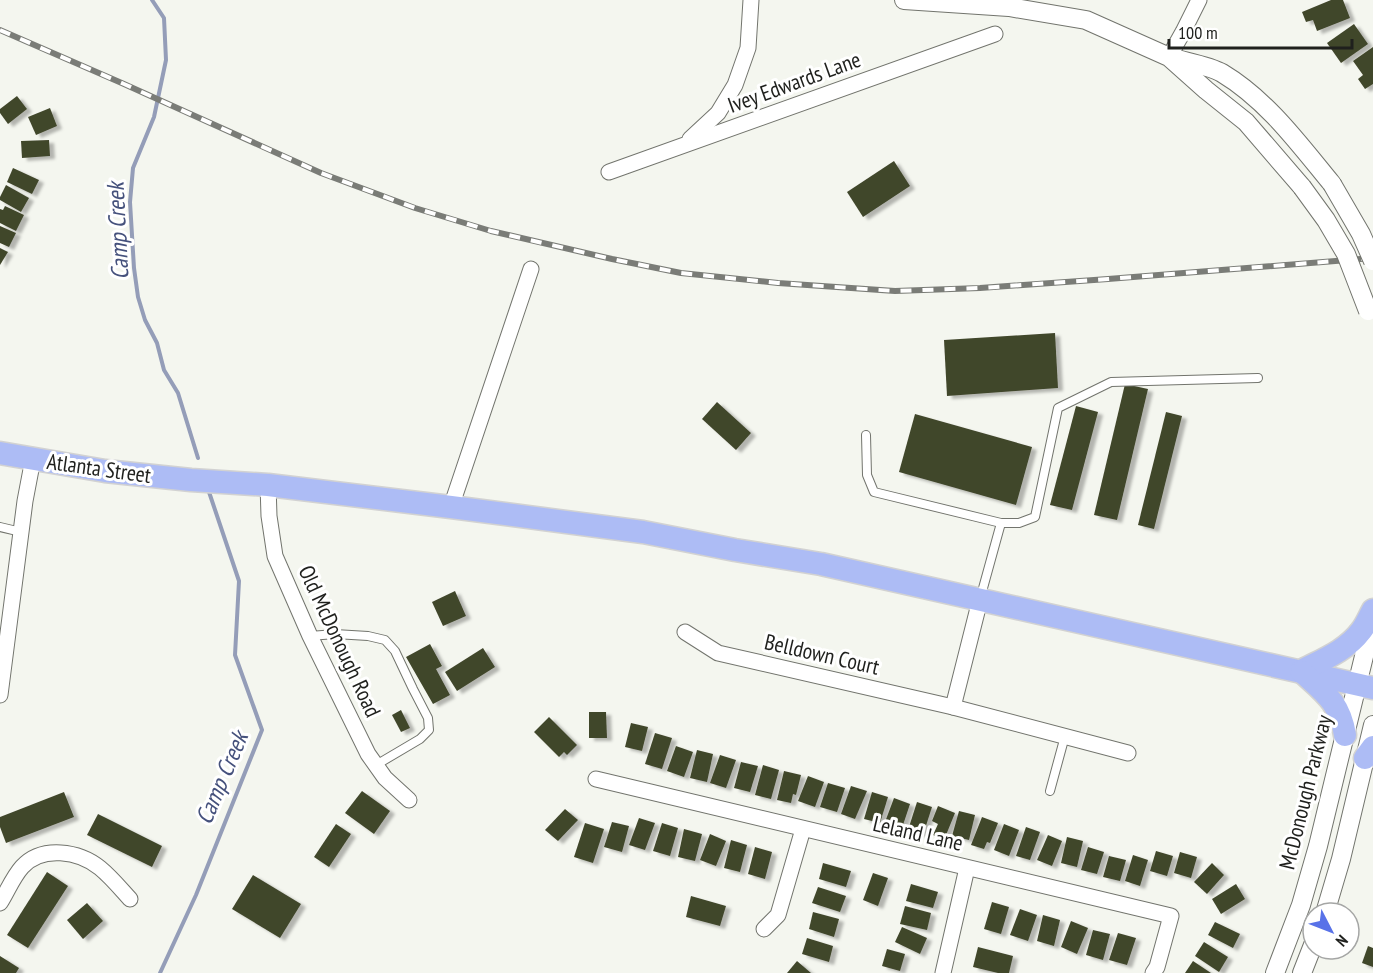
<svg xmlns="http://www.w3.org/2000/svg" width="1373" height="973" font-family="'PT Sans Narrow',sans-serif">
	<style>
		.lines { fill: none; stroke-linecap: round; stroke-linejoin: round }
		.stream { stroke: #949db8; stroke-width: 4 }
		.building { fill: #41462c; filter: url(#shadow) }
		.service-casing { stroke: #72746d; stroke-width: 10 }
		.minor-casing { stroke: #72746d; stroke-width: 17 }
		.tertiary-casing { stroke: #72746d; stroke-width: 20 }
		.primary-casing { stroke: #d2d2d2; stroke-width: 25 }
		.service { stroke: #fff; stroke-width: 8 }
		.minor { stroke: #fff; stroke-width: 15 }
		.tertiary { stroke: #fff; stroke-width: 18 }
		.primary { stroke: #adbcf5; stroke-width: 22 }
		.rail-casing { stroke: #7a7c77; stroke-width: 6 }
		.rail { stroke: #fff; stroke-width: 4; stroke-dasharray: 11; stroke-linecap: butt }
		.tertiary-bridge-casing { stroke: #72746d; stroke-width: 20; stroke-linecap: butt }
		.tertiary-bridge { stroke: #fff; stroke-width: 18 }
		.labels { text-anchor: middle; stroke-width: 6; stroke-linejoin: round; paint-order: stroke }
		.street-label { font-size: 22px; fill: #1f201d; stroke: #fff }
		.water-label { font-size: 24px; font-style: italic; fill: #45517c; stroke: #fff }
	</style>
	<defs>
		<filter id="shadow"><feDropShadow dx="5" dy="3" stdDeviation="1.5" flood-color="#0004"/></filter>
	</defs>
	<rect width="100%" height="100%" fill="#f4f6ef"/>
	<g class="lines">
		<g class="stream">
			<polyline points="152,0 164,18 166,60 154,117 133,168 130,202 134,268 138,297 145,320 157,343 164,370 178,393 198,458"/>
			<polyline points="160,973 196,895 262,730 235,655 239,581 208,489"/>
		</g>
	</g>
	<g class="building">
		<polygon points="1331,0 1343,0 1350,18 1317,31 1313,20 1306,22 1302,12"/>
		<polygon points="1354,24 1368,44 1341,63 1327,43"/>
		<polygon points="1373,47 1373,84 1365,89 1358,79 1363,75 1353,61"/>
		<polygon points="17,96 27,109 8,124 0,113 0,109"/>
		<polygon points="50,108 57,126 36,135 28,117"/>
		<polygon points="49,140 50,156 22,158 21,141"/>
		<polygon points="894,161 910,186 863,217 847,192"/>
		<polygon points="13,168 39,180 32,194 7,182"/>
		<polygon points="6,185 29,198 21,212 0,200 0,197"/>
		<polygon points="5,206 24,215 16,231 0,223 0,209 3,210"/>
		<polygon points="0,226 16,233 9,247 0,243"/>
		<polygon points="0,248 8,252 0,265"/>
		<polygon points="1055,333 1058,388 947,396 944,340"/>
		<polygon points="1125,384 1148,389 1117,520 1094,515"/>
		<polygon points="717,402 751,433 736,450 702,419"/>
		<polygon points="1076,406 1098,412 1072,510 1050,505"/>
		<polygon points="1166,412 1182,416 1154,529 1138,525"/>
		<polygon points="915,414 1032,447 1016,505 899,472"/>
		<polygon points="455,591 466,616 443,626 432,602"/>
		<polygon points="430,644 442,666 436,669 450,695 433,704 406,657"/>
		<polygon points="483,648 495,667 457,691 445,672"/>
		<polygon points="401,710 410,728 401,732 392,715"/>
		<polygon points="589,712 606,712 607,738 589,738"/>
		<polygon points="549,717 577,745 567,755 564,752 559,757 534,732"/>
		<polygon points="631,723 648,727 642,751 625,747"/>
		<polygon points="655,733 672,738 662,769 645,764"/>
		<polygon points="676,746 693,752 684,777 667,771"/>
		<polygon points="697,750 713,754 707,782 690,778"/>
		<polygon points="720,755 736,760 726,788 710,783"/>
		<polygon points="741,762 758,766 750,792 734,788"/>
		<polygon points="763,765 779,770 771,799 755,795"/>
		<polygon points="784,771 801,775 796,795 793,794 791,803 777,800"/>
		<polygon points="808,776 824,782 815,807 798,801"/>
		<polygon points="828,783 845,788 837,812 820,807"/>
		<polygon points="851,786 867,791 855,819 841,814"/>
		<polygon points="362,791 390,811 374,834 345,813"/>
		<polygon points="64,792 74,817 6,843 0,827 0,817"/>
		<polygon points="872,792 888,797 880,823 864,819"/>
		<polygon points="894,798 910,804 902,828 885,822"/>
		<polygon points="917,802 932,807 923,835 908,830"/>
		<polygon points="938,806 955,813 944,840 933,835 938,824 932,821"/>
		<polygon points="565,809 578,820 558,841 545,830"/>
		<polygon points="959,811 975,815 969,840 952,836"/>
		<polygon points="98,814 162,846 152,867 87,835"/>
		<polygon points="982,817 998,823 990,843 987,842 984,849 971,845"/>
		<polygon points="639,818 655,823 645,850 629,845"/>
		<polygon points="612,822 629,826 622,852 604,847"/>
		<polygon points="585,823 604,829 593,863 574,857"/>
		<polygon points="662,823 678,828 670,856 653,851"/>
		<polygon points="336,824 351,834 329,867 314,857"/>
		<polygon points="1004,824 1019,830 1009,856 994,850"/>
		<polygon points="1026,827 1040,832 1030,860 1016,856"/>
		<polygon points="684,829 702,834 695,861 678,857"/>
		<polygon points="710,834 726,841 716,866 700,860"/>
		<polygon points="1048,835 1062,841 1052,866 1037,860"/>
		<polygon points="1067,837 1083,841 1077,867 1061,863"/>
		<polygon points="731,840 747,845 740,872 724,868"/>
		<polygon points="755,847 772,852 765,879 748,874"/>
		<polygon points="1088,847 1104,852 1097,874 1081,870"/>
		<polygon points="1156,851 1173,856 1167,876 1150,871"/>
		<polygon points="1180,852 1197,857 1191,878 1174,873"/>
		<polygon points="1133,855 1148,860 1140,886 1125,881"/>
		<polygon points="1109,856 1126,860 1120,881 1103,877"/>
		<polygon points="823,863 851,871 846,887 819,879"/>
		<polygon points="1212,863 1224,875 1207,894 1194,882"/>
		<polygon points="47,872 68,886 28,948 7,935"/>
		<polygon points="873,873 888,878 878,906 863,900"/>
		<polygon points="253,875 301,904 280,938 232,909"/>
		<polygon points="911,884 938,892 933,908 906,901"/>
		<polygon points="1236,884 1245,899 1221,914 1212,899"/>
		<polygon points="818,887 846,896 840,912 812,903"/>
		<polygon points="691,896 726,906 720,926 686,917"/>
		<polygon points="992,902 1009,907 1001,934 984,929"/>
		<polygon points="87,903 103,921 83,939 67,920"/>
		<polygon points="905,906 931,913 927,930 900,924"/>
		<polygon points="1020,909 1037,915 1028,941 1010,935"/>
		<polygon points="813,912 839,919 834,937 809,929"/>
		<polygon points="1043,915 1060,920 1054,946 1037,941"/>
		<polygon points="1071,921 1088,928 1077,954 1061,947"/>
		<polygon points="1215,922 1240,934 1233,948 1208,935"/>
		<polygon points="902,927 927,938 920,954 895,942"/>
		<polygon points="1093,930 1110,934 1103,960 1086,955"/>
		<polygon points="1118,933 1136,938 1127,965 1109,960"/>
		<polygon points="807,938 833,946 829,962 802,954"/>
		<polygon points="1204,942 1228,957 1219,972 1195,956"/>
		<polygon points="1368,946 1373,948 1373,967 1362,963"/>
		<polygon points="978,947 1013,956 1009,973 998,973 973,967"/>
		<polygon points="887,949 905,954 900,971 882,966"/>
		<polygon points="0,956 19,968 16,973 0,973"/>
		<polygon points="797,961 811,973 787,973"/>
		<polygon points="1193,961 1211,973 1185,973"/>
	</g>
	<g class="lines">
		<g class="service-casing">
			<g id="service">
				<polyline points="866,435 867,475 874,492 1001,523"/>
				<polyline points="0,527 21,532"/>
				<polyline points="980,599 1001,523 1019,523 1035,517 1058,408 1111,382 1258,378"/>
				<polyline points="310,636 335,634 368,636 385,640 395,651 413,689 428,718 429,730 420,739 376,765"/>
				<polyline points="1050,791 1065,736"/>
			</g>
		</g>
		<g class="minor-casing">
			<g id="minor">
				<polyline points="1169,57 1183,32 1199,0"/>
				<polyline points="690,139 718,113 735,85 748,48 751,0"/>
				<polyline points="609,172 995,34"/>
				<polyline points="268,485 269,516 275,556 310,636 368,754 385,778 409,800"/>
				<polyline points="451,507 531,269"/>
				<polyline points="980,600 953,707 1128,753"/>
				<polyline points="685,632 718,653 953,707"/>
				<polyline points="0,695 25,501 33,459"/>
				<polyline points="596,779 1171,916 1157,967 1153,973"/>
				<path d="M 0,903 C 7,892 13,877 22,867 C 42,845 79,851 100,868 C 111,877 120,888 130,899"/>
				<polyline points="764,929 778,915 803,829"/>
				<polyline points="943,973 967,868"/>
			</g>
		</g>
		<g class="tertiary-casing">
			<g id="tertiary">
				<polyline points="904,0 1009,7 1086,20 1169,57 1206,90 1246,122 1302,187"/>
				<path d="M 1173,58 C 1187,62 1210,66 1222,73 C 1267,100 1299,144 1332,184"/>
				<polyline points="1325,913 1341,859 1373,725"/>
				<polyline points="1275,973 1301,905 1318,846 1373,619"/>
				<polyline points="1302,973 1313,945"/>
			</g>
		</g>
		<g class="primary-casing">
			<g id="primary">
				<polyline points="0,453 105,471 191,480 268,485 451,507 643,532 735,550 821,564 1373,688"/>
				<path d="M 1301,671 C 1322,660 1346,651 1361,631 C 1366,625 1369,617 1373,610"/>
				<path d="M 1302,672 C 1325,693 1340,703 1345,735"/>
				<polyline points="1365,758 1373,747"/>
			</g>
		</g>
		<use href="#service" class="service"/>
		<use href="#minor" class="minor"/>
		<use href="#tertiary" class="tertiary"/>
		<use href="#primary" class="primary"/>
		<g class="rail-casing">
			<polyline id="rail" points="0,30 124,84 321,173 415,208 491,231 612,259 681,273 778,283 895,291 980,288 1108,279 1373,258"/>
		</g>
		<use href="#rail" class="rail"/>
		<g class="tertiary-bridge-casing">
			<g id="tertiary-bridge">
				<polyline points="1332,184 1361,234 1373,261"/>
				<polyline points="1302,187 1326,220 1346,254 1368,311"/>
			</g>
		</g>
		<use href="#tertiary-bridge" class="tertiary-bridge"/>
	</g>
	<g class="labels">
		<g class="street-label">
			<text transform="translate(794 82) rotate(-20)" y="8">Ivey Edwards Lane</text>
			<text transform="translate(99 468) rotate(8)" y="8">Atlanta Street</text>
			<text transform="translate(340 641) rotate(65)" y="8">Old McDonough Road</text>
			<text transform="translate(822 654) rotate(13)" y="8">Belldown Court</text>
			<text transform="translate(1305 792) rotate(-76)" y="8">McDonough Parkway</text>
			<text transform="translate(918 833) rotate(13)" y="8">Leland Lane</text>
		</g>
		<g class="water-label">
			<text transform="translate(118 231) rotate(-93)" y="8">Camp Creek</text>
			<text transform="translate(222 778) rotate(-67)" y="8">Camp Creek</text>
		</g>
	</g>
	<g transform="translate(1331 931) rotate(132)"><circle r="28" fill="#ffffff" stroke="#a5a6a5" stroke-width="1.5"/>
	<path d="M0-4.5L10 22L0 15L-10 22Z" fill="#5972e8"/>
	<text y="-9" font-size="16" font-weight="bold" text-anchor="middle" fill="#1f201d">N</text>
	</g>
	<path d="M1169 39v9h183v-9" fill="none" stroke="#1f201d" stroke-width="3"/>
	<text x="1178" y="39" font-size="18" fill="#1f201d" stroke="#ffffff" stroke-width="4.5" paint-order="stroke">100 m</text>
</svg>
